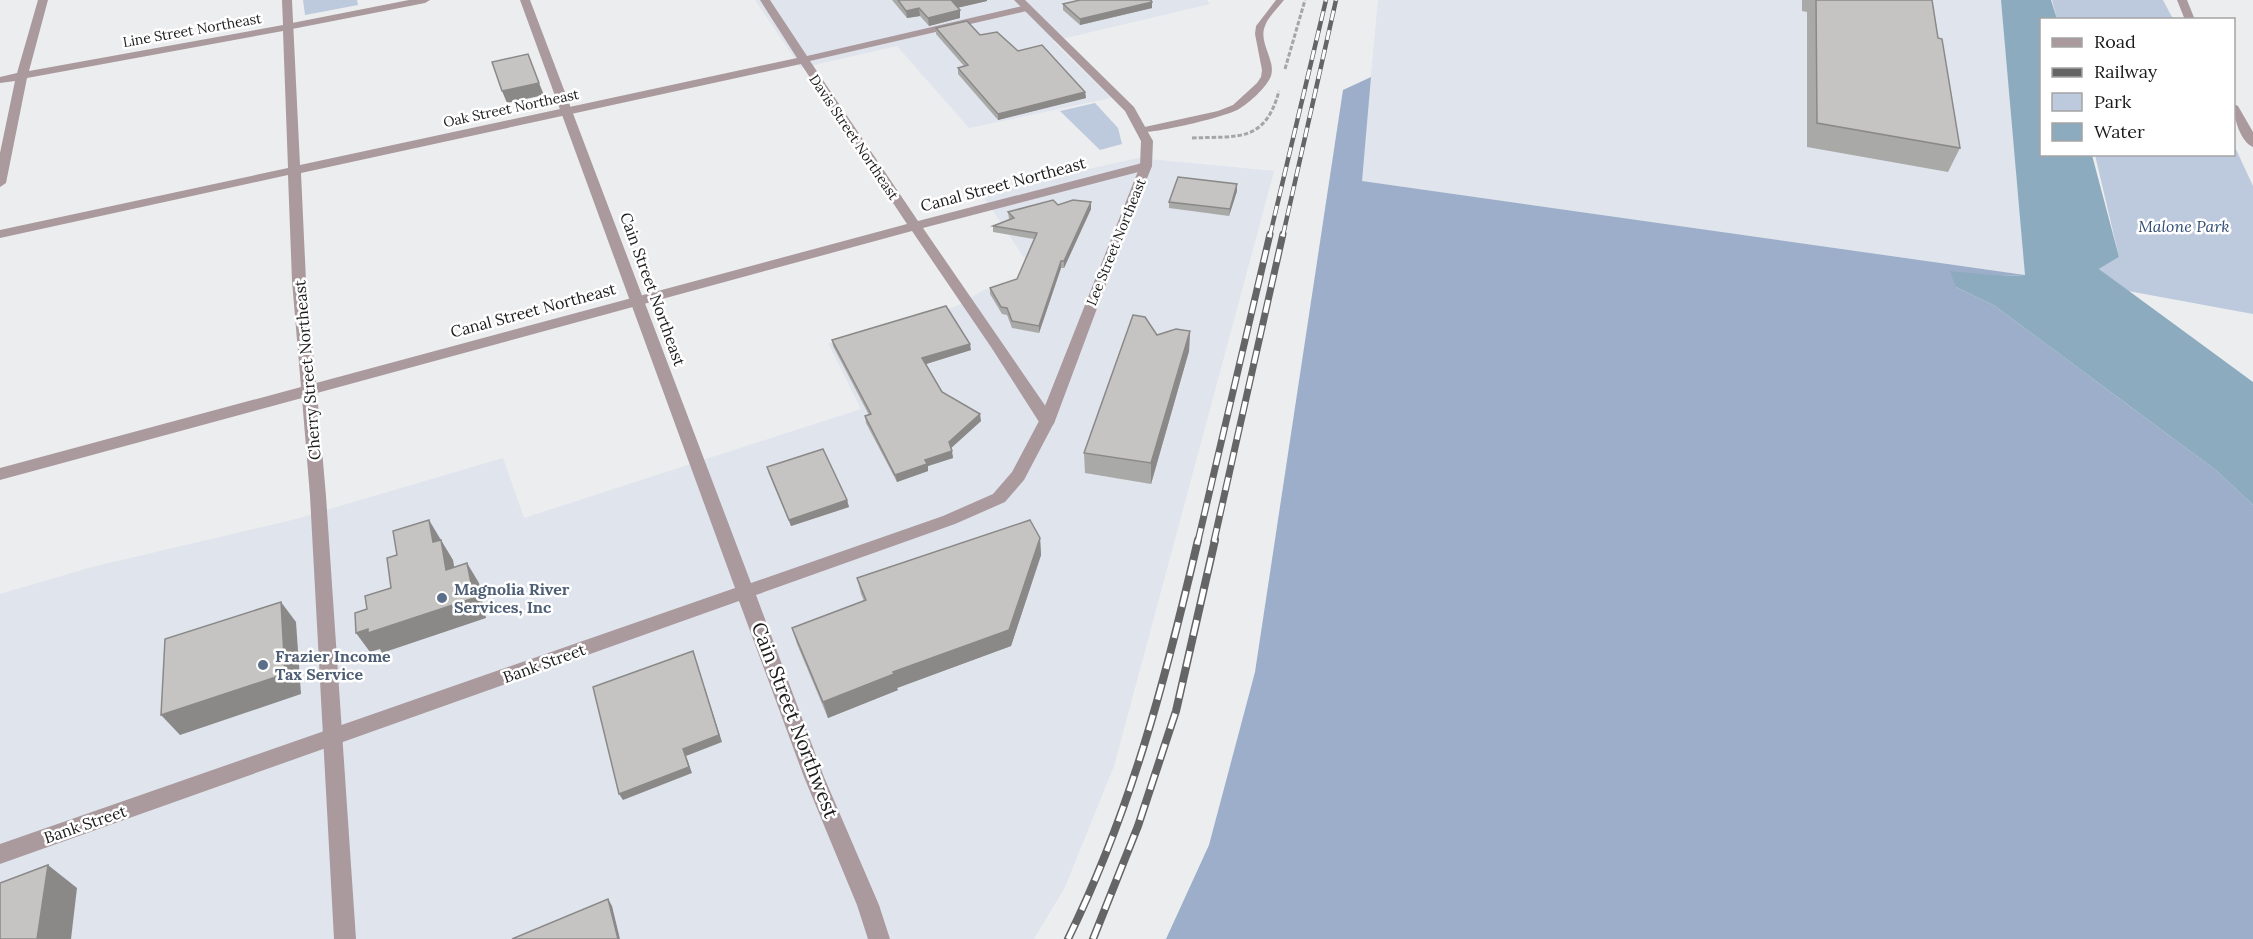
<svg xmlns="http://www.w3.org/2000/svg" width="2253" height="939" font-family="Lora,serif">
	<style>
		.built { fill: #dfe4ed }
		.green { fill: #bdcadd }
		.forest { fill: #9caec9 }
		.water { fill: #8dabbf }
		.lines { fill: none; stroke-linecap: round; stroke-linejoin: round }
		.path { stroke: #a6a6a8; stroke-width: 3; stroke-dasharray: 4.5 2; stroke-linecap: butt }
		.service { fill: #aa9a9e; fill-rule: evenodd }
		.minor { fill: #aa9a9e; fill-rule: evenodd }
		.tertiary { fill: #aa9a9e; fill-rule: evenodd }
		.rail-far2-casing { stroke: #656566; stroke-width: 4.5 }
		.rail-far1-casing { stroke: #656566; stroke-width: 7 }
		.rail-casing { stroke: #656566; stroke-width: 8 }
		.rail-far2 { stroke: #fff; stroke-width: 3; stroke-dasharray: 10; stroke-linecap: butt }
		.rail-far1 { stroke: #fff; stroke-width: 4.5; stroke-dasharray: 13; stroke-linecap: butt }
		.rail { stroke: #fff; stroke-width: 5; stroke-dasharray: 16; stroke-linecap: butt }
		.wall { fill: #a9a9a7 }
		.shaded-wall { fill: #8a8988 }
		.building { fill: #c5c4c2; stroke: #8a8988; stroke-width: 1.5 }
		.service-dot { fill: #5c6f8a; stroke: #fff; stroke-width: 2 }
		.labels { text-anchor: middle; stroke-width: 5; stroke-linejoin: round; paint-order: stroke }
		.far-street-label { font-size: 14px; fill: #1c1c1d; stroke: #fff }
		.street-label { font-size: 16px; fill: #1c1c1d; stroke: #fff }
		.park-label { font-size: 16px; font-style: italic; fill: #314b73; stroke: #fff }
		.service-label { font-size: 16px; font-weight: bold; fill: #4e5e75; stroke: #fff; text-anchor: start }
		.near-street-label { font-size: 20px; fill: #1c1c1d; stroke: #fff }
	</style>
	<rect width="100%" height="100%" fill="#ecedef"/>
	<g class="built">
		<polygon points="755,0 1207,0 1210,4 1053,41 1111,98 969,128 897,46 801,68"/>
		<polygon points="1378,0 2001,0 2012,71 2025,275 1361,181"/>
		<polygon points="1138,158 1274,171 1114,766 1065,887 1034,939 0,939 0,594 92,567 296,519 503,458 524,518 861,409 828,343 957,306 984,290 1035,274 981,193"/>
	</g>
	<g class="green">
		<polygon points="303,0 357,0 358,5 305,15"/>
		<polygon points="2052,0 2163,0 2173,19 2057,19"/>
		<polygon points="1095,103 1118,128 1122,144 1100,150 1060,111"/>
		<polygon points="2234,145 2253,186 2253,314 2128,291 2099,269 2119,257 2095,155 2234,154"/>
	</g>
	<polygon class="forest" points="1371,77 1362,181 2025,275 2003,276 1956,287 1995,306 2217,471 2253,505 2253,939 1166,939 1209,845 1255,672 1343,90"/>
	<polygon class="water" points="2001,0 2051,0 2057,19 2042,20 2042,154 2092,155 2119,257 2099,269 2253,382 2253,505 2217,471 1995,306 1956,287 1950,271 2003,276 2025,275"/>
	<g class="lines">
		<g class="path">
			<polyline points="1285,69 1305,0"/>
			<path d="M 1192,138 C 1238,136 1265,143 1279,91"/>
		</g>
		<path class="service" d="M 1276,0 L 1284,0 C 1278,8 1268,17 1265,26 C 1258,42 1276,60 1271,76 C 1267,87 1249,103 1239,109 C 1226,117 1153,134 1140,132 L 1140,128 L 1218,111 L 1233,105 L 1257,83 L 1261,77 L 1262,70 L 1255,34 L 1256,26 Z"/>
		<g class="minor">
			<path d="M 38,0 L 48,0 L 29,71 L 283,25 L 282,0 L 292,0 L 300,165 L 797,58 L 760,0 L 770,0 L 807,56 L 1027,5 L 1031,6 L 1031,10 L 810,61 L 918,221 L 1146,162 L 1152,166 L 1150,169 L 923,228 L 1053,417 L 1055,421 L 1053,425 L 1041,425 L 991,347 L 912,231 L 317,393 L 326,496 L 356,939 L 334,939 L 310,496 L 302,398 L 0,480 L 0,468 L 301,387 L 292,281 L 288,175 L 0,238 L 0,230 L 288,168 L 283,31 L 27,78 L 6,183 L 0,187 L 0,153 L 15,81 L 0,83 L 0,77 L 17,73 ZM 801,64 L 907,224 L 316,383 L 306,281 L 301,173 Z"/>
			<polygon points="2177,0 2187,0 2195,20 2185,20"/>
			<path d="M 2234,104 L 2238,106 L 2253,132 L 2253,147 C 2240,142 2233,116 2234,104 Z"/>
		</g>
		<g class="tertiary">
			<polygon points="409,0 430,0 425,3 287,30 282,27 287,24"/>
			<polygon points="520,0 530,0 751,583 943,516 993,494 1012,472 1039,421 1140,166 1141,141 1125,111 1014,0 1025,0 1134,107 1153,141 1152,166 1127,228 1055,421 1024,480 1005,502 955,524 756,595 824,777 879,905 890,939 868,939 857,905 804,777 739,601 0,864 0,844 735,588"/>
		</g>
		<g class="rail-far2-casing">
			<g id="rail-far2">
				<polyline points="1270,235 1326,0"/>
				<polyline points="1283,235 1336,0"/>
			</g>
		</g>
		<g class="rail-far1-casing">
			<g id="rail-far1">
				<polyline points="1198,541 1270,234"/>
				<polyline points="1214,541 1283,234"/>
			</g>
		</g>
		<g class="rail-casing">
			<g id="rail">
				<path d="M 1068,939 C 1132,808 1165,681 1198,540"/>
				<polyline points="1093,939 1138,826 1176,711 1215,540"/>
			</g>
		</g>
		<use href="#rail-far2" class="rail-far2"/>
		<use href="#rail-far1" class="rail-far1"/>
		<use href="#rail" class="rail"/>
	</g>
	<g class="wall">
		<polygon points="892,0 987,0 987,1 957,8 960,10 960,18 929,26 920,16 907,18"/>
		<polygon points="1802,0 1932,0 1938,38 1960,148 1948,172 1807,147 1807,12 1802,11"/>
		<polygon points="1063,4 1152,8 1080,25 1063,10"/>
		<polygon points="936,28 980,35 1018,51 1085,92 1086,98 998,120 958,74 958,68 964,66 936,34"/>
		<polygon points="1237,184 1237,191 1229,216 1169,208 1169,202"/>
		<polygon points="1058,205 1091,209 1064,268 1061,268 1039,333 1012,328 1007,315 1002,314 990,294 990,288 1017,279 1034,239 993,232 993,226 1009,219 1008,212"/>
		<polygon points="1190,331 1189,351 1151,484 1085,473 1084,453 1157,335"/>
		<polygon points="832,340 971,350 926,364 942,392 981,421 951,448 953,458 928,466 928,471 897,482 866,423 865,416 869,415 833,346"/>
		<polygon points="767,467 847,500 849,507 791,526 769,474"/>
		<polygon points="1040,538 1041,555 1011,646 897,688 898,690 828,718 797,644 792,628 864,601 861,594 857,578"/>
	</g>
	<g class="shaded-wall">
		<polygon points="956,0 987,0 987,1 952,9 952,1"/>
		<polygon points="1152,2 1152,8 1080,25 1080,19"/>
		<polygon points="919,8 920,16 907,18 906,11"/>
		<polygon points="960,10 960,18 929,26 928,18"/>
		<polygon points="539,83 544,95 507,103 502,91"/>
		<polygon points="1085,92 1086,98 998,120 998,114"/>
		<polygon points="1237,184 1237,191 1229,216 1230,209"/>
		<polygon points="1091,202 1091,209 1064,268 1064,261"/>
		<polygon points="1061,261 1061,268 1039,333 1039,326"/>
		<polygon points="1190,331 1189,351 1151,484 1151,463"/>
		<polygon points="970,344 971,350 923,365 922,358"/>
		<polygon points="980,414 981,421 950,449 949,442"/>
		<polygon points="952,451 953,458 928,466 928,471 897,482 895,475 925,460"/>
		<polygon points="847,500 849,507 791,526 789,520"/>
		<polygon points="429,520 453,560 458,589 446,570 433,542"/>
		<polygon points="1040,538 1041,555 1011,646 897,688 898,690 828,718 823,702 893,672"/>
		<polygon points="467,563 479,583 486,618 382,653 380,649 370,652 356,633 368,629"/>
		<polygon points="281,602 296,622 301,694 180,735 161,715"/>
		<polygon points="693,651 722,742 686,756 692,773 623,800 619,794 683,749"/>
		<polygon points="48,865 77,888 71,939 37,939"/>
		<polygon points="608,899 612,906 620,939 618,939"/>
	</g>
	<g class="building">
		<polygon points="898,0 956,0 952,1 960,10 928,18 919,8 906,11"/>
		<polygon points="1080,0 1151,0 1152,2 1080,19 1063,4"/>
		<polygon points="1816,0 1932,0 1938,38 1942,39 1960,148 1817,123"/>
		<polygon points="967,21 980,35 997,32 1018,51 1042,45 1085,92 998,114 958,68 968,65 936,28"/>
		<polygon points="528,54 539,83 502,91 492,62"/>
		<polygon points="1178,177 1237,184 1230,209 1169,202"/>
		<polygon points="1053,200 1058,205 1073,200 1091,202 1064,261 1061,261 1039,326 1012,321 1007,308 1001,307 990,288 1017,279 1037,233 993,226 1014,218 1008,212"/>
		<polygon points="946,306 970,344 922,358 942,392 980,414 949,442 952,451 925,460 927,464 895,475 865,416 871,414 832,340"/>
		<polygon points="1133,315 1145,317 1157,335 1176,329 1190,331 1151,463 1084,453"/>
		<polygon points="823,449 847,500 789,520 767,467"/>
		<polygon points="429,520 433,542 441,540 446,570 467,563 474,598 368,633 368,629 356,633 355,613 367,609 365,596 391,588 387,558 397,555 393,531"/>
		<polygon points="1030,520 1040,538 1009,630 893,672 894,674 823,702 792,628 866,600 857,578"/>
		<polygon points="281,602 285,674 161,715 165,639"/>
		<polygon points="693,651 719,735 683,749 689,767 619,794 593,687"/>
		<polygon points="48,865 37,939 0,939 0,883"/>
		<polygon points="608,899 618,939 512,939"/>
	</g>
	<g class="service-dot">
		<circle cx="442" cy="598" r="6"/>
		<circle cx="263" cy="665" r="6"/>
	</g>
	<g class="labels">
		<g class="far-street-label">
			<text transform="translate(192 30) rotate(-10)" y="5">Line Street Northeast</text>
			<text transform="translate(511 108) rotate(-12)" y="5">Oak Street Northeast</text>
			<text transform="translate(854 137) rotate(56)" y="5">Davis Street Northeast</text>
			<text transform="translate(1116 242) rotate(-68)" y="5">Lee Street Northeast</text>
		</g>
		<g class="street-label">
			<text transform="translate(1003 184) rotate(-15)" y="6">Canal Street Northeast</text>
			<text transform="translate(653 289) rotate(70)" y="6">Cain Street Northeast</text>
			<text transform="translate(533 310) rotate(-15)" y="6">Canal Street Northeast</text>
			<text transform="translate(307 370) rotate(-95)" y="6">Cherry Street Northeast</text>
			<text transform="translate(544 663) rotate(-20)" y="6">Bank Street</text>
			<text transform="translate(85 824) rotate(-19)" y="6">Bank Street</text>
		</g>
		<g class="park-label">
			<text x="2184" y="232">Malone Park</text>
		</g>
		<g class="service-label">
			<text x="454" y="595">Magnolia River<tspan x="454" dy="18">Services, Inc</tspan></text>
			<text x="275" y="662">Frazier Income<tspan x="275" dy="18">Tax Service</tspan></text>
		</g>
		<g class="near-street-label">
			<text transform="translate(795 720) rotate(69)" y="7">Cain Street Northwest</text>
		</g>
	</g>
	<rect x="2040" y="18" width="195" height="138" fill="#ffffff" stroke="#a4a4a5" stroke-width="1.5"/>
	<rect x="2052" y="38" width="30" height="9" fill="#aa9a9e" stroke="#a4a4a5" stroke-width="1.5"/>
	<text x="2094" y="48" font-size="18" fill="#1c1c1d">Road</text>
	<rect x="2052" y="68" width="30" height="9" fill="#656566" stroke="#a4a4a5" stroke-width="1.5"/>
	<text x="2094" y="78" font-size="18" fill="#1c1c1d">Railway</text>
	<rect x="2052" y="93" width="30" height="18" fill="#bdcadd" stroke="#a4a4a5" stroke-width="1.5"/>
	<text x="2094" y="108" font-size="18" fill="#1c1c1d">Park</text>
	<rect x="2052" y="123" width="30" height="18" fill="#8dabbf" stroke="#a4a4a5" stroke-width="1.5"/>
	<text x="2094" y="138" font-size="18" fill="#1c1c1d">Water</text>
</svg>
